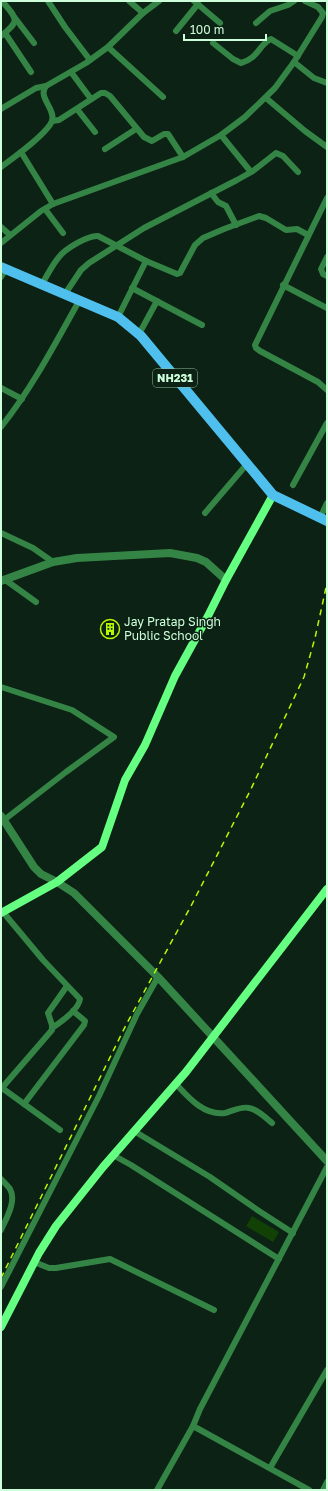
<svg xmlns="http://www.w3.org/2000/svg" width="328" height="1491" font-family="'Golos Text',sans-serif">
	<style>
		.water { fill: #124106 }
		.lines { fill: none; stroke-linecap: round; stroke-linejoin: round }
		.minor { stroke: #348445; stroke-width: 6 }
		.tertiary { stroke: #348445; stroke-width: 8 }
		.secondary { stroke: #65ff82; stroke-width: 8 }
		.trunk { stroke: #4fc0ee; stroke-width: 10 }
		.rail { stroke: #b6f900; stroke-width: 1.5; stroke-dasharray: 6 5; stroke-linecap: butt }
		.labels { text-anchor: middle; stroke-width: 3; stroke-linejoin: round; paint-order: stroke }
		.shield { fill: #0c2214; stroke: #94bd9f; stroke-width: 1 }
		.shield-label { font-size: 11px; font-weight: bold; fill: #ceffdb }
		.poi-label { font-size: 12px; fill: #ceffdb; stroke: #0c2214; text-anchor: start }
	</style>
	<rect width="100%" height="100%" fill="#0c2214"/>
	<polygon class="water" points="252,1216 279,1232 273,1242 246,1226"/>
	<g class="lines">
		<g class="minor">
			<polyline points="48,1 65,27 90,60"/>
			<polyline points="129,1 143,13"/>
			<polyline points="194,1 220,23"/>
			<polyline points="15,18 34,43"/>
			<polyline points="256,23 270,11 288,5 294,1"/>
			<polyline points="176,31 198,4"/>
			<polyline points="5,33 31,72"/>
			<path d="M 1,36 C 21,20 17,19 2,1"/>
			<path d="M 213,43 L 233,59 L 241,63 C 259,58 259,44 271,39 L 298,56"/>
			<polyline points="108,47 163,97"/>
			<polyline points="294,62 314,78 327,83"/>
			<polyline points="71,72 91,99"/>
			<polyline points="266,98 305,131 327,147"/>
			<polyline points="1,109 36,88 46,86"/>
			<polyline points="77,109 95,132"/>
			<polyline points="52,121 59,120 101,93 105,93 110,96 144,137 152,141 164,134 168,134 183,157"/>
			<polyline points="221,135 251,172"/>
			<polyline points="105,149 136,129"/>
			<polyline points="21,152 53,204"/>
			<path d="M 1,167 C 13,158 47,134 52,121 C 56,109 37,97 46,86 L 86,63 L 108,47 L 143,13 L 159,1"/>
			<polyline points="211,193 218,202 226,206 236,225"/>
			<polyline points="327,198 255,345 256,348 260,351 318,382 327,390"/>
			<polyline points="45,209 63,233"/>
			<polyline points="1,227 10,235"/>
			<polyline points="1,243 41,211 53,204 183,157 221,135 245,117 275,88 294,62 322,17 323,13 318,7 305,1"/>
			<polyline points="327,257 321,269 323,274 327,276"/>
			<polyline points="1,277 6,269"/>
			<path d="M 42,284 C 47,276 52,265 59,257 C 65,249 88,235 98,236 L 146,261 L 177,274 L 180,273 L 195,245 L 203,238 L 224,229 L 259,216 L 266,218 L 286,230 L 297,229 L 308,235"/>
			<polyline points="283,285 327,308"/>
			<polyline points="132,288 202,325"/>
			<polyline points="65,294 81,270 89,263 144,228 237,180 253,171 276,153 283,156 298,172"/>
			<polyline points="118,317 146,261"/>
			<polyline points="139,334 157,301"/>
			<polyline points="1,388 22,399"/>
			<path d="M 1,427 C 32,388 55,344 79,301"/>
			<polyline points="293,485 327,423"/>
			<polyline points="205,513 247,464"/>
			<polyline points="320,518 327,503"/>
			<polyline points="1,533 33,548 53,562"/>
			<polyline points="4,579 36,602"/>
			<polyline points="1,687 72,710 114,737 66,772 4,820"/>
			<path d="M 3,912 L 43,960 L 80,999 C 79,1009 61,1022 52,1028"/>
			<path d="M 176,1084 C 188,1097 204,1116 225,1113 C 232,1111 242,1106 249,1108 C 257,1109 266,1118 272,1123"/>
			<polyline points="2,1088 60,1130"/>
			<polyline points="1,1089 52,1030 52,1025 48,1013 67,986"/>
			<polyline points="24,1104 84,1025 85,1021 73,1011"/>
			<polyline points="134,1131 210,1177 259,1211 293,1233"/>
			<polyline points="113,1155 131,1165 279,1259"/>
			<path d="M 1,1179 C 4,1182 8,1186 10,1189 C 17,1201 6,1219 1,1230"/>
			<polyline points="34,1262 49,1268 56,1268 110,1259 214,1310"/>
			<polyline points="1,1287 99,1096 137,1014 158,977"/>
			<polyline points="193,1426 309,1490"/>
			<polyline points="270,1468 327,1370"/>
			<polyline points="157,1490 193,1426 200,1409 327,1167"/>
			<polyline points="323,1490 327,1482"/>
		</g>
		<g class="tertiary">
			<polyline points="1,581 53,562 77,558 170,553 197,558 206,562 226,580"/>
			<polyline points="1,816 34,867 41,874 57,882 74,893 158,977 327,1161"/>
		</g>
		<g class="secondary">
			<polyline points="1,913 57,882 102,847 125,780 145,745 175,676 208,616 226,580 273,495"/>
			<polyline points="1,1327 39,1253 56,1226 103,1167 186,1072 327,889"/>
		</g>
		<polyline class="trunk" points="1,267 118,317 141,336 273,495 327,521"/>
		<polyline class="rail" points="1,1278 126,1025 191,906 250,791 304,677 315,638 327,583"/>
	</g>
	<defs>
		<g id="building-ring" transform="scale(1)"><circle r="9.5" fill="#0c2214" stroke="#b6f900" stroke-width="1.5"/><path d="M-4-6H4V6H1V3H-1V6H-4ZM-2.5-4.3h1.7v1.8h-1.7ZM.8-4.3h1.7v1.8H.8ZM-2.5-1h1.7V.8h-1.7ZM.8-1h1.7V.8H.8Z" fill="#b6f900"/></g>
	</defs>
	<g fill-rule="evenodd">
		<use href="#building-ring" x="110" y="629"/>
	</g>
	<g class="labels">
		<rect class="shield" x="153" y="369" width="44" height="18" rx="3"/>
		<g class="shield-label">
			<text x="175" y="382">NH231</text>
		</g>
		<g class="poi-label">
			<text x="124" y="626">Jay Pratap Singh<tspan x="124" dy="14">Public School</tspan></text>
		</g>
	</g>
	<rect width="328" height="1491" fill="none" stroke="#ceffdb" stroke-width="4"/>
	<path d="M184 34v6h82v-6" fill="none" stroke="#ceffdb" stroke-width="2"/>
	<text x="190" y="34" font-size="12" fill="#ceffdb" stroke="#0c2214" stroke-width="3" paint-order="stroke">100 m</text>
</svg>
